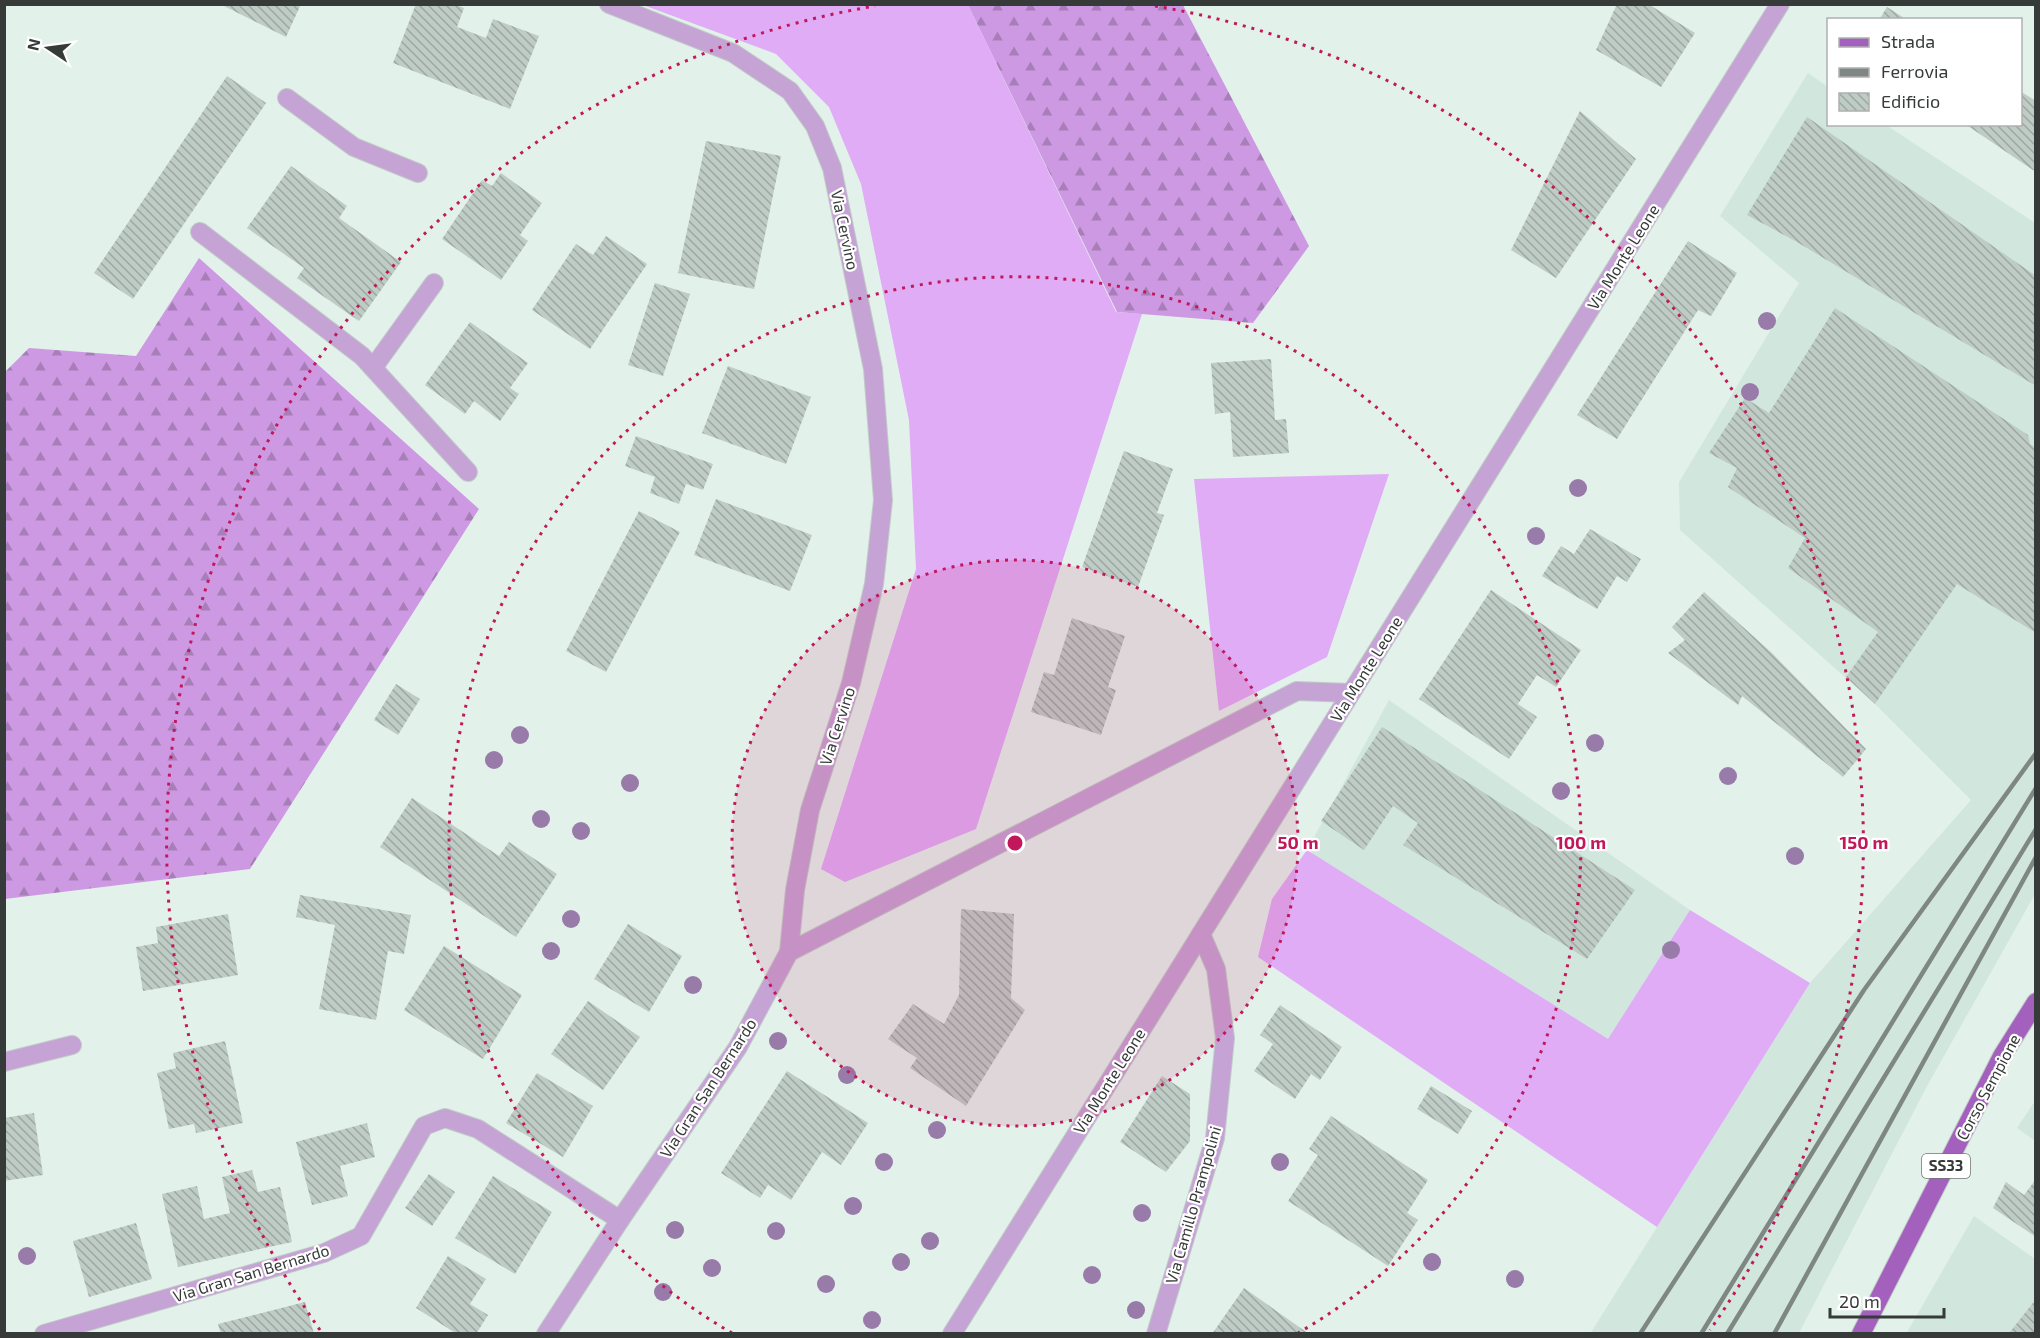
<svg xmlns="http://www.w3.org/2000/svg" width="2040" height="1338" font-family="'Exo 2',sans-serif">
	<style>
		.built { fill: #d1e6dd }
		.grass { fill: #dfacf5 }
		.forest { fill: url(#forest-firs) }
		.building { fill: url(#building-back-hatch) }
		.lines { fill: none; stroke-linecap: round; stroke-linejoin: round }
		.minor-casing { stroke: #c0cdc7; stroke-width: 20 }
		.major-casing { stroke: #c0cdc7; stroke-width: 20 }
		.minor { stroke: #c6a3d5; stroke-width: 18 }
		.major { stroke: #a361bd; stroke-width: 18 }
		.rail { stroke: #7f8784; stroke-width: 4.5 }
		.tree { fill: #987ba8 }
		.ring { fill: none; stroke: #c2185b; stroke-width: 3; stroke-dasharray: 3 6 }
		.labels { text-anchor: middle; stroke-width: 4.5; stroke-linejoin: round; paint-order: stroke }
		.shield { fill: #fff; stroke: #727674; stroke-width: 1.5 }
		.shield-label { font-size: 15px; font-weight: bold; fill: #363b39 }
		.street-label { font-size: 16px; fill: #363b39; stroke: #fff }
		.centre { fill: #c2185b; stroke: #fff; stroke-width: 3 }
		.ring-label { font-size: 18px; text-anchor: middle; font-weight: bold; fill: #c2185b; stroke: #fff; stroke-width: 4.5; stroke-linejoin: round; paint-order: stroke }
	</style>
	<defs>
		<pattern id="forest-firs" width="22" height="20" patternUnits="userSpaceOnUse" patternTransform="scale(1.5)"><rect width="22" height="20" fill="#ce99e3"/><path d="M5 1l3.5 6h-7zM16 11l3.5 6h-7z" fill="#a87eb9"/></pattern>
		<pattern id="building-back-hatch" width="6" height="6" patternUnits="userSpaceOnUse" patternTransform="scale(1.5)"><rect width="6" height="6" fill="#bfccc6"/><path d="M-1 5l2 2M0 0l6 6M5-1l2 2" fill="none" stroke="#9ca7a2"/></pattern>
	</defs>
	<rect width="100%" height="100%" fill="#e3f1eb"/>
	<g class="built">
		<polygon points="1808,73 1828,87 1828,124 1886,125 2035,223 2035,894 1926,1088 1799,1333 1590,1334 1810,983 1971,800 1875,704 1680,530 1679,482 1799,283 1720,216"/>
		<polygon points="1389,700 1690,910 1608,1040 1307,850"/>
		<polygon points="2035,1101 2035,1141 2017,1128"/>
		<polygon points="1974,1216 2035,1259 2035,1333 1906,1334"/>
	</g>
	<g class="grass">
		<polygon points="643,5 968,5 1116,312 1142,314 976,829 845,882 821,869 916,569 909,420 861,184 829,107 776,54"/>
		<polygon points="1389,474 1327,657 1219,711 1194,479"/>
		<polygon points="1307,850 1608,1039 1690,910 1810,983 1657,1227 1258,957 1272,899"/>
	</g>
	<g class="forest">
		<polygon points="968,5 1183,5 1309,246 1253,323 1117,312"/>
		<polygon points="199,258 479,509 250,869 5,899 5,372 29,348 136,356"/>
	</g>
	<g class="building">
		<polygon points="220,4 301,4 286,37"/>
		<polygon points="416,4 454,4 464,8 457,27 486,38 493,19 539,36 510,109 393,63"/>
		<polygon points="1617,4 1648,4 1695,33 1661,87 1596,50"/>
		<polygon points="1887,7 1907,20 1879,20"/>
		<polygon points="227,76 266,103 133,299 94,273"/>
		<polygon points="2020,91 2036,101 2036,172 1965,124 2020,124"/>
		<polygon points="1580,111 1636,159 1556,278 1511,250"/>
		<polygon points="1807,117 2036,276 2036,386 1797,242 1747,215"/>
		<polygon points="706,141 781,156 754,289 678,273"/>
		<polygon points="291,166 347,206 339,218 401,262 359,321 297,278 304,268 247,228"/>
		<polygon points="501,173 542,203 520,235 528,241 501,280 442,239 482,180 492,186"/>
		<polygon points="606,236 647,264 590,349 532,310 576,244 593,255"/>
		<polygon points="1688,241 1737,273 1711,316 1698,310 1617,439 1577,415"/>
		<polygon points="655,283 690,294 663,376 628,365"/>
		<polygon points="1835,308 2028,435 2030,444 2036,448 2036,633 1957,584 1875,704 1846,677 1878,632 1788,568 1805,538 1728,487 1737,468 1709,453 1745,398 1769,413"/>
		<polygon points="470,322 528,363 510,388 519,394 500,421 474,401 465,414 425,385"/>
		<polygon points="1271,359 1275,420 1286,419 1289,453 1233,457 1230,412 1215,414 1211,363"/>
		<polygon points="728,366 811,397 786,464 702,433"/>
		<polygon points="636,436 713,464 703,490 686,484 679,504 650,493 655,477 625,466"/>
		<polygon points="1124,451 1173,469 1157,513 1164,515 1138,587 1082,567"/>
		<polygon points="716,499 812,535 790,591 694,555"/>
		<polygon points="639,511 680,532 606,672 566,651"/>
		<polygon points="1590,529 1641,559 1627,582 1617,576 1597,609 1542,576 1561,546 1574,554"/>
		<polygon points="1491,590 1581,650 1556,687 1537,675 1518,704 1537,717 1509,759 1419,699"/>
		<polygon points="1704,592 1772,653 1866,749 1843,777 1742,696 1738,705 1668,653 1685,640 1672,627"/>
		<polygon points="1072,618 1125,636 1108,687 1116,690 1101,735 1031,712 1044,672 1054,675"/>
		<polygon points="396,684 420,699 398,735 374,720"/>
		<polygon points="1382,727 1635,890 1587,959 1403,845 1418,823 1393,806 1364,850 1321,821"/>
		<polygon points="412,798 499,856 509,842 557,874 516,937 380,847"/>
		<polygon points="300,895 411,915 404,954 388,951 376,1020 319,1009 335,925 296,917"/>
		<polygon points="961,909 1014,914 1011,998 1025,1010 966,1106 910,1068 917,1058 888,1039 913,1004 944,1024 959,995"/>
		<polygon points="228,914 238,975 143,991 136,947 158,943 156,927"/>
		<polygon points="628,924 682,956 649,1012 594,979"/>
		<polygon points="444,946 522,995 483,1059 404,1010"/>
		<polygon points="588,1001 640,1037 603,1090 551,1054"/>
		<polygon points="1280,1005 1342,1047 1320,1080 1311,1074 1295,1099 1254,1071 1273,1044 1260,1035"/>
		<polygon points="225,1041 243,1123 196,1133 194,1124 169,1129 157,1073 176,1068 173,1053"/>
		<polygon points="787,1071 868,1123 841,1165 822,1152 791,1200 768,1185 760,1198 721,1173"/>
		<polygon points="537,1073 593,1106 563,1157 506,1123"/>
		<polygon points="1162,1076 1190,1094 1190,1141 1166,1172 1120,1142"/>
		<polygon points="1431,1086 1472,1111 1458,1134 1417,1109"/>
		<polygon points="34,1113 43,1175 4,1181 4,1118"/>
		<polygon points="1331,1116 1428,1180 1407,1213 1418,1220 1388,1266 1288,1201 1318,1155 1309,1149"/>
		<polygon points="367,1123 375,1157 340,1166 348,1196 312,1205 296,1142"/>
		<polygon points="252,1170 258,1192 280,1187 292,1242 178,1267 162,1194 197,1186 204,1219 230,1213 222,1177"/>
		<polygon points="429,1174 455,1192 432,1226 405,1208"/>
		<polygon points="493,1176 552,1212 515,1274 455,1238"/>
		<polygon points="2036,1179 2036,1237 1993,1208 2006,1182 2024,1195"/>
		<polygon points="136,1223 152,1279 89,1297 73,1241"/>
		<polygon points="448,1256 486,1279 470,1304 488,1315 476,1334 457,1334 416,1308"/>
		<polygon points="1244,1288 1309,1334 1212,1334"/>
		<polygon points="2036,1299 2036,1334 2008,1334 2010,1332"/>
		<polygon points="305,1302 314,1334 221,1334 218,1324"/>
	</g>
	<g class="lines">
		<g class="minor-casing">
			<g id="minor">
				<polyline points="609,4 733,53 790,91 815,126 832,168 873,369 883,500 874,584 851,683 810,810 795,890 789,952 1297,691 1351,693"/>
				<polyline points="287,98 354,147 418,173"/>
				<polyline points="200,232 362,356 468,472"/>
				<polyline points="373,368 434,283"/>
				<polyline points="4,1062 72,1045"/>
				<polyline points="44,1334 324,1253 361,1236 424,1126 445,1118 478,1129 620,1220 738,1047 789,952"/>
				<polyline points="546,1334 620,1220"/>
				<polyline points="952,1334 1780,4"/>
				<polyline points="1156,1334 1215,1138 1225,1038 1216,969 1201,934"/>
			</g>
		</g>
		<g class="major-casing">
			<polyline id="major" points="1861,1334 2002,1056 2036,1002"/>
		</g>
		<use href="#minor" class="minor"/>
		<use href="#major" class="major"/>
		<g class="rail">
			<polyline points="1640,1334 1864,990 2036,753"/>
			<polyline points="1701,1334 2036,788"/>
			<polyline points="1727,1334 2036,829"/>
			<polyline points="1774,1334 2036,857"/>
		</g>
	</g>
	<g class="tree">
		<circle cx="1767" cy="321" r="9"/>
		<circle cx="1750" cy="392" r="9"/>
		<circle cx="1578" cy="488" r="9"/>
		<circle cx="1536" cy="536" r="9"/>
		<circle cx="520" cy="735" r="9"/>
		<circle cx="1595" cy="743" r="9"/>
		<circle cx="494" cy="760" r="9"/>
		<circle cx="1728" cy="776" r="9"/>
		<circle cx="630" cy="783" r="9"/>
		<circle cx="1561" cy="791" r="9"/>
		<circle cx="541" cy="819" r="9"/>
		<circle cx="581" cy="831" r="9"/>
		<circle cx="1795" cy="856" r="9"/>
		<circle cx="571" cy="919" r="9"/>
		<circle cx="1671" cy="950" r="9"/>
		<circle cx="551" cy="951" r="9"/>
		<circle cx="693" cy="985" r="9"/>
		<circle cx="778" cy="1041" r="9"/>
		<circle cx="847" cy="1075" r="9"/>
		<circle cx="937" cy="1130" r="9"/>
		<circle cx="884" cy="1162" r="9"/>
		<circle cx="1280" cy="1162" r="9"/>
		<circle cx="853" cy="1206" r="9"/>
		<circle cx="1142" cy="1213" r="9"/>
		<circle cx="675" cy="1230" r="9"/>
		<circle cx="776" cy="1231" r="9"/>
		<circle cx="930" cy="1241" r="9"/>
		<circle cx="27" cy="1256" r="9"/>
		<circle cx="901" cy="1262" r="9"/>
		<circle cx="1432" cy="1262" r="9"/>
		<circle cx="712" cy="1268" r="9"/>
		<circle cx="1092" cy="1275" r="9"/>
		<circle cx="1515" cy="1279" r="9"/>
		<circle cx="826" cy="1284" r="9"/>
		<circle cx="663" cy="1292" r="9"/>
		<circle cx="1136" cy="1310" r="9"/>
		<circle cx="872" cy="1320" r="9"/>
	</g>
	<circle cx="1015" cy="843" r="283" fill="#c2185b" fill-opacity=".12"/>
	<g class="ring">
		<circle cx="1015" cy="843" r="283"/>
		<path d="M732 1333A566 566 0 1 1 1298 1333"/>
		<path d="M320 1330A849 849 0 0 1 875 6M1155 6A849 849 0 0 1 1710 1330"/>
	</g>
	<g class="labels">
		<rect class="shield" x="1922" y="1154" width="48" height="24" rx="4.5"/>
		<g class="shield-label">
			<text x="1946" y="1171">SS33</text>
		</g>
		<g class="street-label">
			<text transform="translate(845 230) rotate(78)" y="6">Via Cervino</text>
			<text transform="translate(1623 257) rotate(-58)" y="6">Via Monte Leone</text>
			<text transform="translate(1366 669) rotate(-58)" y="6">Via Monte Leone</text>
			<text transform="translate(837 726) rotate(-72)" y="6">Via Cervino</text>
			<text transform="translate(1109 1081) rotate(-58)" y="6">Via Monte Leone</text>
			<text transform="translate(1988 1087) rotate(-62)" y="6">Corso Sempione</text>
			<text transform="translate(708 1088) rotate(-57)" y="6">Via Gran San Bernardo</text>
			<text transform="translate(1193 1205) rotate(-74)" y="6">Via Camillo Prampolini</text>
			<text transform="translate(251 1273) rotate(-17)" y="6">Via Gran San Bernardo</text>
		</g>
	</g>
	<circle cx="1015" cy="843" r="9" class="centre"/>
	<g class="ring-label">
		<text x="1298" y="849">50 m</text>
		<text x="1581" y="849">100 m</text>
		<text x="1864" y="849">150 m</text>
	</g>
	<rect width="2040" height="1338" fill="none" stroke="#363b39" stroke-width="12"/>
	<rect x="1827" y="18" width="195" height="108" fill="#ffffff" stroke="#afb1b0" stroke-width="1.5"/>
	<rect x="1839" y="38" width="30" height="9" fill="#a361bd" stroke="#afb1b0" stroke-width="1.5"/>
	<text x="1881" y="48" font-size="18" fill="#363b39">Strada</text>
	<rect x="1839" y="68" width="30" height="9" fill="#7f8784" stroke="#afb1b0" stroke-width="1.5"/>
	<text x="1881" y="78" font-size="18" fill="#363b39">Ferrovia</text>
	<rect x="1839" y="93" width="30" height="18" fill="url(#building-back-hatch)" stroke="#afb1b0" stroke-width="1.5"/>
	<text x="1881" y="108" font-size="18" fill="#363b39">Edificio</text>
	<g transform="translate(48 48) rotate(283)" stroke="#ffffff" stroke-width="4.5" paint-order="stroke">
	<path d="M0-4.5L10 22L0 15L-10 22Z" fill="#363b39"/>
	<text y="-9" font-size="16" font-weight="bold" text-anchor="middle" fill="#363b39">N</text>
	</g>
	<path d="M1830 1308v9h114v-9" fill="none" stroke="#363b39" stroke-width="3"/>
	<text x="1839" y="1308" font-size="18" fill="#363b39" stroke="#ffffff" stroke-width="4.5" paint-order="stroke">20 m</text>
</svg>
